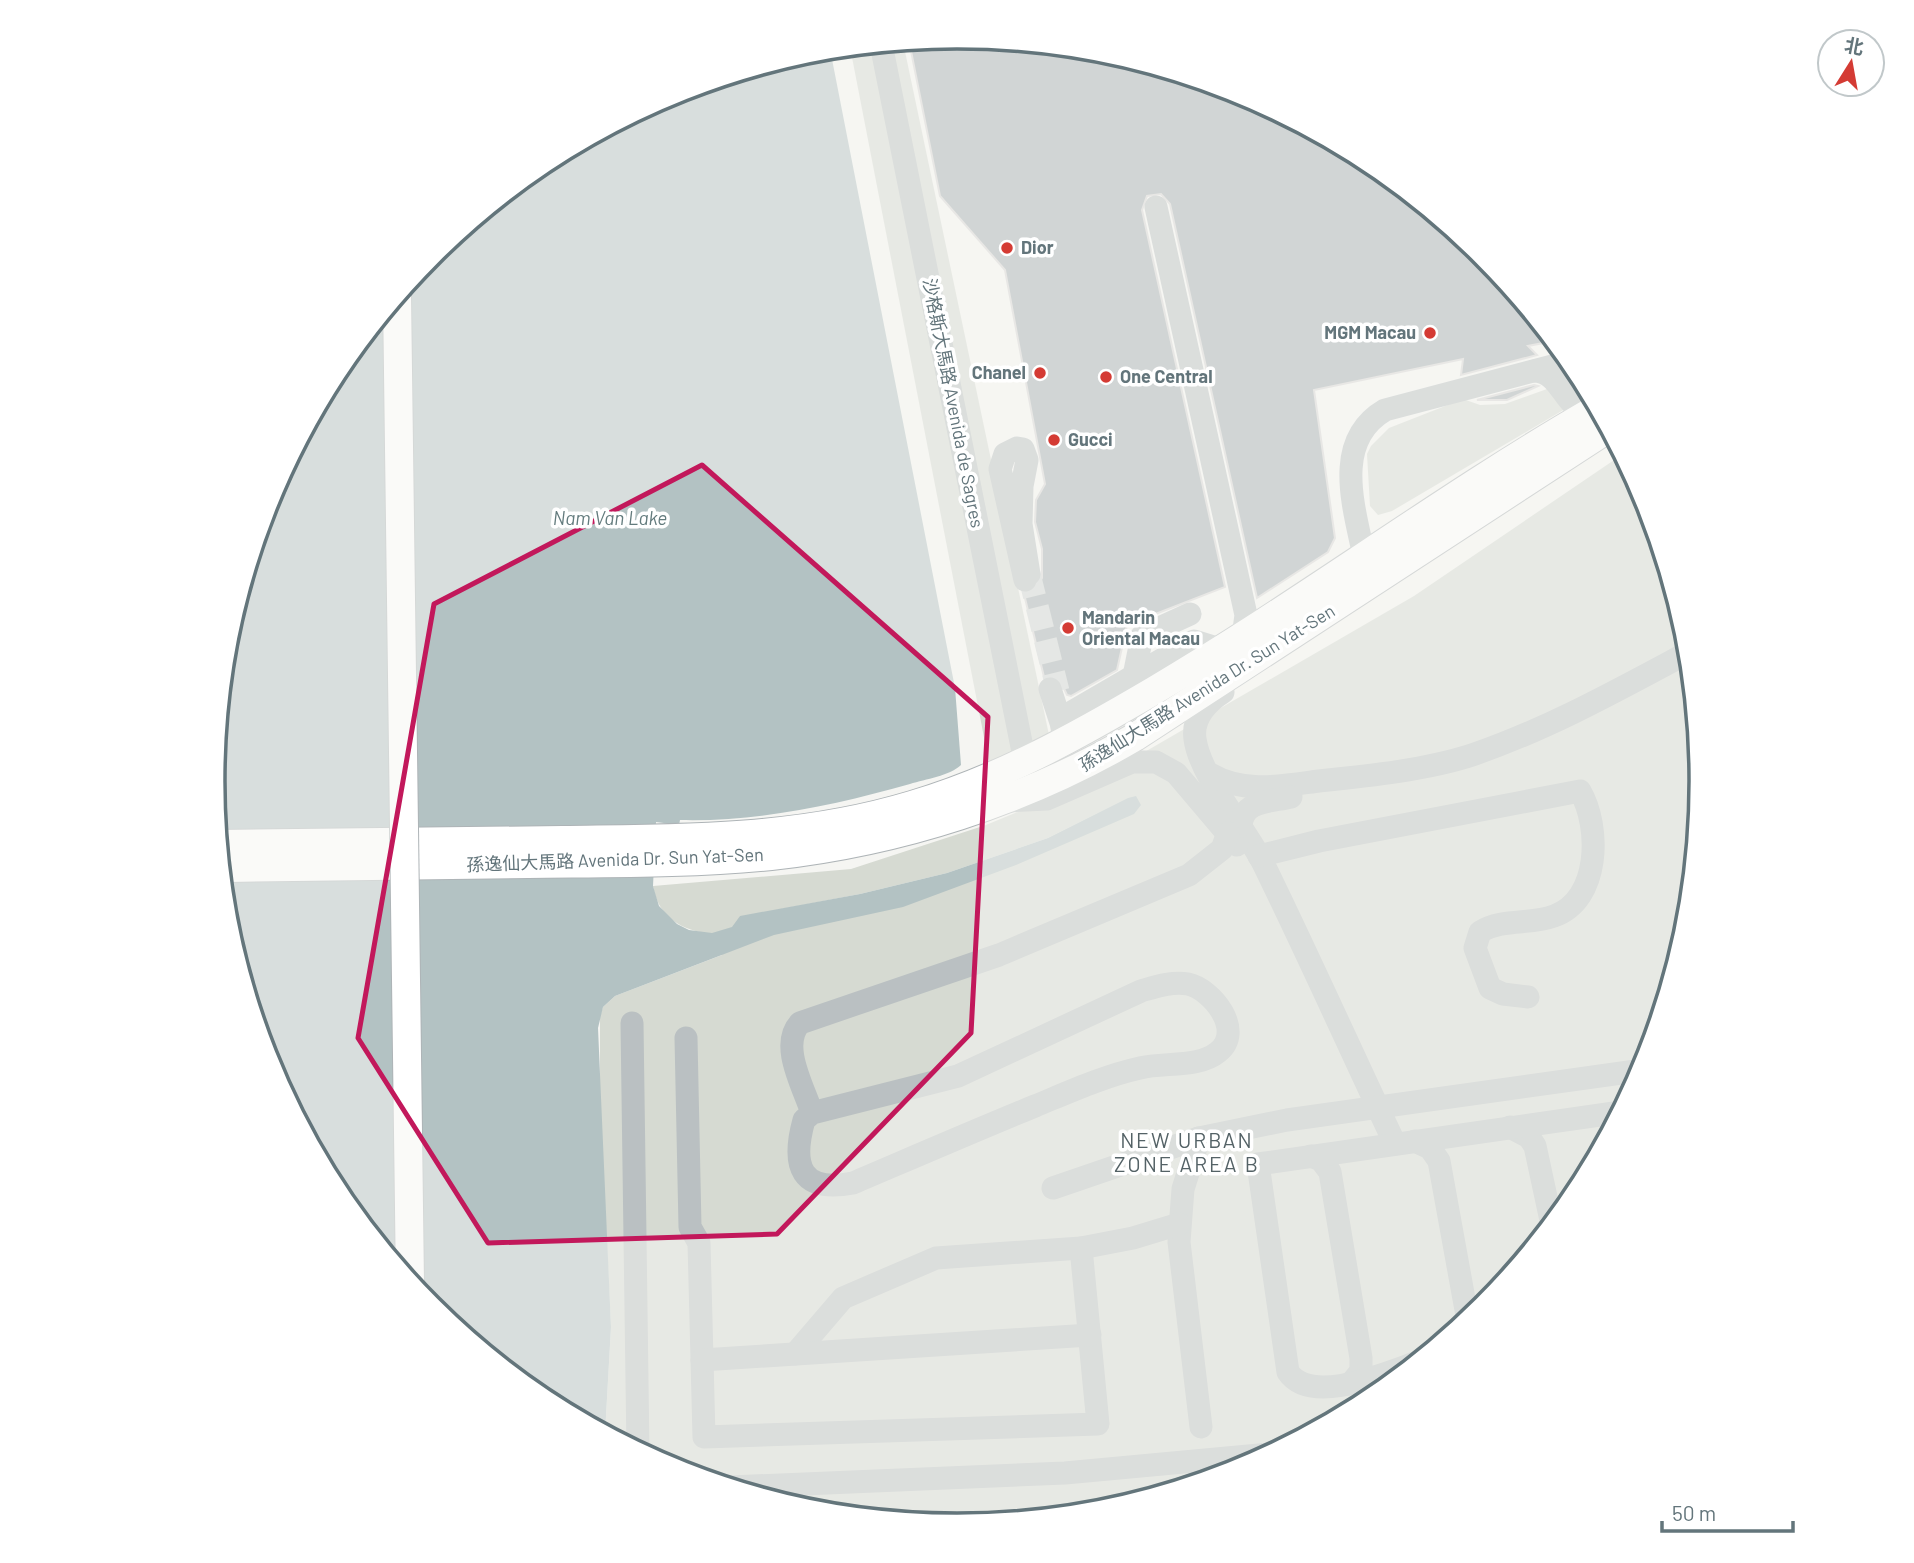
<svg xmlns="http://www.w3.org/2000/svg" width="1914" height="1563" font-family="Barlow,'Noto Sans SC',sans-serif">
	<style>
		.green { fill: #d6dad2; fill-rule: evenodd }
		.water { fill: #b3c2c3 }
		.building { fill: #a5aeb1; stroke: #d7d6d5; stroke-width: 2 }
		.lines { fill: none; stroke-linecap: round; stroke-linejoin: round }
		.minor-tunnel { stroke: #d0d5d4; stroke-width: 23; stroke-dasharray: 23 11; stroke-linecap: butt }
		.major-casing { stroke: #aeb4b7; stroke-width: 30 }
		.minor { stroke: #bac0c2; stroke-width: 23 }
		.major { stroke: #fff; stroke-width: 28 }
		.major-bridge-casing { stroke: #aeb4b7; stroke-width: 30; stroke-linecap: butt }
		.major-bridge { stroke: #fff; stroke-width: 28 }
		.marked { fill: none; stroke: #c2185b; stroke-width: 5; stroke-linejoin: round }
		.poi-dot { fill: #d43b34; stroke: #fff; stroke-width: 2.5 }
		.labels { text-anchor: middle; stroke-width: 7; stroke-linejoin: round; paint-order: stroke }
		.poi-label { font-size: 18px; font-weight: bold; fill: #63757b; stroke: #fff; text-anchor: start }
		.street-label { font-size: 18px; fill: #63757b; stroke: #fff }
		.water-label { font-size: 19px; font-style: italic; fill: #637b7d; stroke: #fff }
		.quarter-label { font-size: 21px; letter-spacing: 2px; fill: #546266; stroke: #fff }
		.rim { fill: none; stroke: #63757b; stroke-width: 3.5 }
	</style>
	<rect width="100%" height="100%" fill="#f5f5f2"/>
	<g class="green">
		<polygon points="903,42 1049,735 989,763 850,47"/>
		<polygon points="1573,370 1577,370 1591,396 1577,404 1564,378"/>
		<polygon points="1547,389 1551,390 1565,409 1392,511 1378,515 1370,506 1367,454 1371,446 1389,428 1463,399 1480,405 1505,404"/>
		<path d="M 1623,454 L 1645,497 L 1688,637 L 1702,782 L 1687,927 L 1645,1067 L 1576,1196 L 1483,1308 L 1370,1401 L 1242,1470 L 1102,1512 L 957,1526 L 811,1512 L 672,1469 L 605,1434 L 611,1327 L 600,1104 L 600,1016 L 603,1007 L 615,996 L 722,955 L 712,934 C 682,931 658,917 653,886 L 851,869 L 986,825 L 1098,779 L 1414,596 ZM 1128,798 L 942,892 L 739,917 L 860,894 L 947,873 L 1048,838 Z"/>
	</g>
	<path class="water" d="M 830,49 L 955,688 L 961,765 C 949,776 926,779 910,784 C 835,805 758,822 680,820 L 679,825 L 656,822 L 653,886 L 659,906 L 677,924 L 689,930 L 712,933 L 732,927 L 740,916 L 860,894 L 947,873 L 1048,838 L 1128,798 L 1136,796 L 1141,805 L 1134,814 L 1016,865 L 903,907 L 774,935 L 615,996 L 603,1007 L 598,1028 L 611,1327 L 605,1434 L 543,1401 L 430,1308 L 338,1195 L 269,1066 L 226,926 L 212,781 L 227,636 L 269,496 L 294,450 L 338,367 L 431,255 L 544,162 L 672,93 L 812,51 Z"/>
	<g class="building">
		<polygon points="957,37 1103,51 1242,94 1371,162 1484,255 1554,341 1528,346 1537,355 1461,375 1463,359 1314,390 1335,538 1328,552 1257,598 1170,204 1161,194 1147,196 1142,210 1225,587 1127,625 1117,670 1071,696 1067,695 1059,678 1044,677 1024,594 1034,591 1042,578 1042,549 1035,522 1036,500 1045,484 1005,270 940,196 909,41"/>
		<polygon points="1534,385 1538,386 1507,400 1477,400"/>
	</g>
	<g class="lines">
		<polyline class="minor-tunnel" points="1029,574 1058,691"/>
		<g class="major-casing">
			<g id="major">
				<path d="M 218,844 C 333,842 448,841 563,840 C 683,838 796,840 912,805 C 1000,779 1077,736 1155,690 C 1306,601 1446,495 1598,408"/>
				<path d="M 221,868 C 323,866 425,865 528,864 C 609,863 690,864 771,856 C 899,842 1024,802 1135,737 L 1609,428"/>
			</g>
		</g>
		<g class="minor">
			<polyline points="881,44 1025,762"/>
			<polyline points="1156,207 1246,615 1243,637"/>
			<path d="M 1534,371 C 1562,372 1562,407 1589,413"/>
			<path d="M 1364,556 C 1354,507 1332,441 1385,410 L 1571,361"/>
			<polyline points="1025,580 1000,469 1005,454 1017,448 1023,449 1027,460 1022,486 1021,524 1029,574"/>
			<polyline points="1134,676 1142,636 1190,614"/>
			<polyline points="1050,689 1065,735"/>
			<path d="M 1223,692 C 1206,703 1192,718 1195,739 C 1200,777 1246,828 1264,865 C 1309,957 1351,1051 1395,1144"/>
			<polyline points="1062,728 1072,712 1194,641 1223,650"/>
			<path d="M 1210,774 C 1244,794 1282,786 1319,781 C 1367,776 1426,770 1472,755 C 1548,729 1618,690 1689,652"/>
			<polyline points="1008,801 1047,799 1132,762 1156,762 1176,773 1237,845"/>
			<path d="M 1241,826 C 1242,800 1270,802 1291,797"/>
			<path d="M 1259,856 L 1319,841 L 1580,791 C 1601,827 1600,900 1554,916 C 1530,925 1503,918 1480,932 L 1475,948 L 1490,988 L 1503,994 L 1528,997"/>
			<polyline points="632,1023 638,1452"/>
			<polyline points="686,1038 690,1227 699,1243 704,1437 1098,1424 1081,1248"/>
			<path d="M 812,1113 L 804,1120 C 791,1167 801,1193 853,1183 C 914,1157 974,1131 1035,1106 C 1069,1092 1104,1076 1140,1068 C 1164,1062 1199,1068 1218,1052 C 1245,1031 1212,989 1188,984 C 1172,981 1155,987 1141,991 L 958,1076 L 812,1113 C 804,1088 779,1045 800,1023 L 999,955 L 1189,875 L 1222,849 L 1228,833"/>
			<polyline points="1510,1127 1529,1137 1535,1146 1552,1225"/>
			<polyline points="1199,1138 1183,1189 1179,1242 1201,1427"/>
			<polyline points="1415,1141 1430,1148 1439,1161 1468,1321"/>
			<polyline points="1311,1156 1321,1160 1330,1172 1361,1358 1361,1371 1352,1382"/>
			<polyline points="1053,1188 1199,1138 1287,1120 1643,1070"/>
			<polyline points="795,1354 843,1298 936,1258 1081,1248 1133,1238 1179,1224"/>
			<polyline points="702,1360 1090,1335"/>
			<path d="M 1418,1362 C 1386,1373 1311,1406 1288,1372 L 1258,1164 L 1621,1112"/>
			<polyline points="730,1487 1065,1473 1270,1454"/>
		</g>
		<use href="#major" class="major"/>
		<g class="major-bridge-casing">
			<polyline id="major-bridge" points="397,295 410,1284"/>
		</g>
		<use href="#major-bridge" class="major-bridge"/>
	</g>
	<path d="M0 0H1914V1563H0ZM 702,465 L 988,717 L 971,1033 L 777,1234 L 488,1243 L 358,1038 L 434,604 Z" fill="#f5f5f2" fill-opacity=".55" fill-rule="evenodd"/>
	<path class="marked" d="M 702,465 L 988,717 L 971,1033 L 777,1234 L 488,1243 L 358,1038 L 434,604 Z"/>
	<g class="poi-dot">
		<circle cx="1007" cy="248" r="7"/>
		<circle cx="1430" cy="333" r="7"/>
		<circle cx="1040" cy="373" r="7"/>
		<circle cx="1106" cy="377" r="7"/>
		<circle cx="1054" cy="440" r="7"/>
		<circle cx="1068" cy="628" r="7"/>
	</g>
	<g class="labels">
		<g class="poi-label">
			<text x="1021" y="254">Dior</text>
			<text x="1416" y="339" text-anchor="end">MGM Macau</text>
			<text x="1026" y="379" text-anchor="end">Chanel</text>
			<text x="1120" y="383">One Central</text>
			<text x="1068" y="446">Gucci</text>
			<text x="1082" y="624">Mandarin<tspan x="1082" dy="21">Oriental Macau</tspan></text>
		</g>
		<g class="street-label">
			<text transform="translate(953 403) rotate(79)" y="6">沙格斯大馬路 Avenida de Sagres</text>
			<text transform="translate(1207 688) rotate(-32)" y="6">孫逸仙大馬路 Avenida Dr. Sun Yat-Sen</text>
			<text transform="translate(615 860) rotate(-2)" y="6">孫逸仙大馬路 Avenida Dr. Sun Yat-Sen</text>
		</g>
		<g class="water-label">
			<text x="610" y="525">Nam Van Lake</text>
		</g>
		<g class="quarter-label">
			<text x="1187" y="1148">NEW URBAN<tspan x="1187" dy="24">ZONE AREA B</tspan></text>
		</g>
	</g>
	<path d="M0 0H1914V1563H0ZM225 781a732 732 0 1 1 1464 0a732 732 0 1 1-1464 0Z" fill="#fff" fill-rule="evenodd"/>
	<path class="rim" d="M225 781a732 732 0 1 1 1464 0a732 732 0 1 1-1464 0Z"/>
	<g transform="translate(1851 63) rotate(11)"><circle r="33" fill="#ffffff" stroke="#c1c8ca" stroke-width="2"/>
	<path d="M0-5L12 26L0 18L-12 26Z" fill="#d43b34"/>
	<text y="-10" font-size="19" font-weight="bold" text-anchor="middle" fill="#63757b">北</text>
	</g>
	<path d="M1662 1521v10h131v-10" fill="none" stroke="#63757b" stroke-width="3.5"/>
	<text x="1672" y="1521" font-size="21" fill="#63757b" stroke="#ffffff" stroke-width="5" paint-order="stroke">50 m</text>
</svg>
